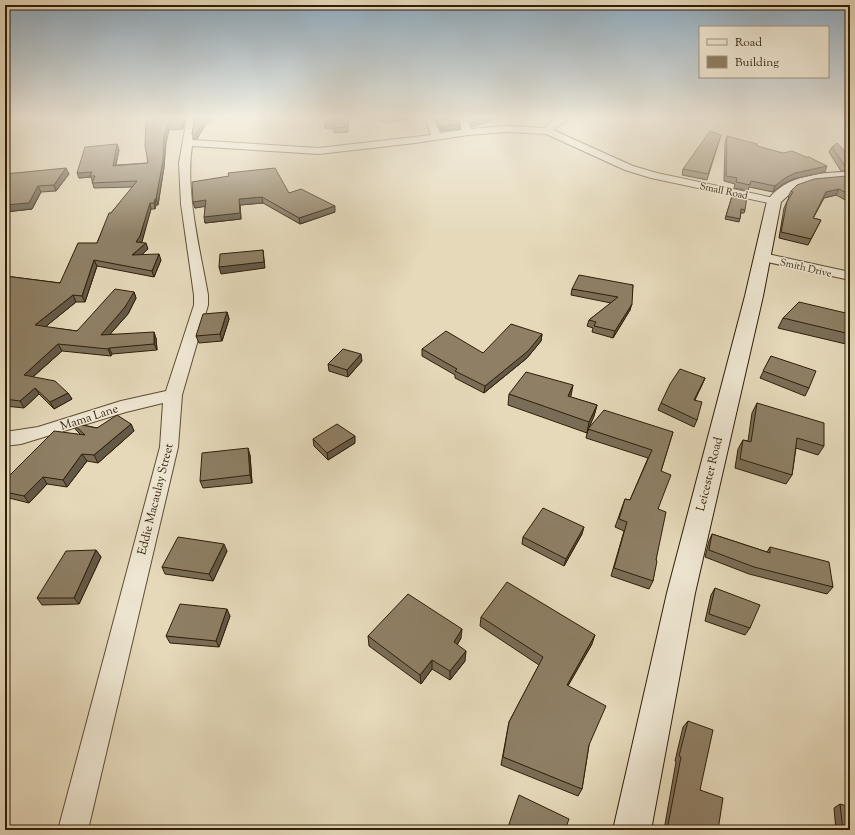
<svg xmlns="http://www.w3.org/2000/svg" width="855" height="835" font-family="'Sorts Mill Goudy',serif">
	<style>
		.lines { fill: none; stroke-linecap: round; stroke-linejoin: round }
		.street-casing { stroke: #5d4d34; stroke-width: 2 }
		.secondary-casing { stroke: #301e08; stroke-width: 2 }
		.street { fill: #eee6d2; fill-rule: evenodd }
		.secondary { fill: #eee6d2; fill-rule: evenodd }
		.wall { fill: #7a6d57; stroke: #301e08 }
		.shaded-wall { fill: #635947; stroke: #301e08 }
		.building { fill: #8e7f65; stroke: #301e08 }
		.labels { text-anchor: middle; stroke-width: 3; stroke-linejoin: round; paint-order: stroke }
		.far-street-label { font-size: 10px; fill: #301e08; stroke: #eee6d2 }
		.street-label { font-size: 12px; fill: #301e08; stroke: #eee6d2 }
	</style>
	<rect width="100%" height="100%" fill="#e5d9ba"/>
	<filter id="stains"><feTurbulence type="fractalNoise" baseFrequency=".005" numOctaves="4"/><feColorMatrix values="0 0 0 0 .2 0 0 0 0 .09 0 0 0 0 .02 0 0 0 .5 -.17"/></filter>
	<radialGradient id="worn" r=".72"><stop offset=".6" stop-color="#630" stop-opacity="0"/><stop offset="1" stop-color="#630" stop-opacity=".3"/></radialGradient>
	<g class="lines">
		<g class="street-casing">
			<g id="street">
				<path d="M 187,118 L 196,118 L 192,140 L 319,148 L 431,135 L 425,118 L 433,118 L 440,133 L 462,130 L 458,118 L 466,118 L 471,129 L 506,126 L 545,128 C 550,120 560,118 569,118 L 553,130 L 633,166 L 657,173 L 774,198 L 778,199 L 780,201 L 778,203 L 774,204 L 651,178 L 625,170 L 546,134 L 506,132 L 468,135 L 415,143 L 319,154 L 192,146 C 185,192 200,249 208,295 L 208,305 L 182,395 L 178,447 L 88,830 L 58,830 L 160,447 L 163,403 L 126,412 L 21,444 L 5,446 L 5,432 L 38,427 L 121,401 L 166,391 L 194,305 L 194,295 L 181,204 L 179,163 Z"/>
				<polygon points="763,253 850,272 850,280 758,260 756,257 758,254"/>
			</g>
		</g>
		<g class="secondary-casing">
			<path id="secondary" d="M 850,172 L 850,180 L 811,183 L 794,190 L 781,202 L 763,296 L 695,593 L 651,830 L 613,830 L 667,593 L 745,296 L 767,201 C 785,175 821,172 850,172 Z"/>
		</g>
		<use href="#street" class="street"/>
		<use href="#secondary" class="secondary"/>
	</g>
	<g class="wall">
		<polygon points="151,118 186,118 183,129 169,130 166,142 164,167 158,205 156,205 155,209 151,209 141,242 148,249 141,255 161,260 154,277 97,266 85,302 76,302 45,327 77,331 134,292 136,298 128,314 110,334 156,338 157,350 112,354 111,356 62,351 33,377 68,393 72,399 54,409 39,394 24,408 5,406 5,276 60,283 97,243 111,213 133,187 94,188 91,177 79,178 117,144 119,150 116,165 148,163"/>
		<polygon points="195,118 212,118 212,122 207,122 197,139 194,139 192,134"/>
		<polygon points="348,118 348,132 334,133 334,129 325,128 324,123"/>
		<polygon points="368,118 412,118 388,123"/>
		<polygon points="434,118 458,118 460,129 441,131"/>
		<polygon points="468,118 500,118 472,127"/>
		<polygon points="721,135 707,180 682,175 683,169"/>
		<polygon points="727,136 825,172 793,179 783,184 773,192 749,187 748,191 734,188 735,184 724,181 725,142"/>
		<polygon points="832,147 850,156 850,171 841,171 829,152"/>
		<polygon points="5,174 69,174 56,191 41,192 32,209 5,212"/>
		<polygon points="850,178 850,199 847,201 836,195 824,198 813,218 821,220 808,245 779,238 784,208 789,197 788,197 791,191"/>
		<polygon points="289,193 335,212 300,224 263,203 240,205 241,219 205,223 205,206 195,208 193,202"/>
		<polygon points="733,193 745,210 744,213 741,213 739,222 725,219"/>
		<polygon points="633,285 630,310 613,338 592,332 593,328 587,326 589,320 611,303 571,295 572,289"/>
		<polygon points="227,312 229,319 222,341 199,343 196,336"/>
		<polygon points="850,314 850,345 778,328 783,318"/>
		<polygon points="542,334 541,341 527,358 484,393 455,378 455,375 422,356 422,349 483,353"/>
		<polygon points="771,356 809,388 805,396 760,378"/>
		<polygon points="362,361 348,377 329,371 328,364"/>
		<polygon points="705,378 695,400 697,420 694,427 658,410 661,403"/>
		<polygon points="509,394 571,396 570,397 597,405 594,416 588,429 673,432 661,471 658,509 656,560 653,581 649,589 611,576 624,531 615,527 625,499 630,500 648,458 586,438 588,429 587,433 508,405"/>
		<polygon points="757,403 824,446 818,455 796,448 792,475 786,484 735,468 738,449 743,440 748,441 752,413"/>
		<polygon points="72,423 97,428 131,424 134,431 98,463 87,461 67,487 47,484 29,503 5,497 5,480 80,434 76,430"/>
		<polygon points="313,439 355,443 328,460 314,446"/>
		<polygon points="250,455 252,483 203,488 200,481"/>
		<polygon points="582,534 564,566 522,544 523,537"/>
		<polygon points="712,534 767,552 770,547 833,587 827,594 749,574 705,557 709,541"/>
		<polygon points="96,550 101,557 79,604 42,605 37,598"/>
		<polygon points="227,551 213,581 165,574 162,567"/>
		<polygon points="715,588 750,628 745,635 705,621 711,595"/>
		<polygon points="230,616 219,647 170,643 166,636"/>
		<polygon points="481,617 592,644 568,685 589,745 582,789 578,796 501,765 509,722 539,665 480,626"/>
		<polygon points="368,636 461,638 457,645 465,661 450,680 432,669 421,684 369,646"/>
		<polygon points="688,721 700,790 718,830 664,830 676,762 675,761 683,727"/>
		<polygon points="840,804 850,830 836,830 834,808"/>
	</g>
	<g class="shaded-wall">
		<polygon points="184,118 186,118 183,129 182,124"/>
		<polygon points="206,118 207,122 197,139 196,134"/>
		<polygon points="392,118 412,118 388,123 388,119"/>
		<polygon points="486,118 500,118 472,127 472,122"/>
		<polygon points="460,124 460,129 441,131 441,127"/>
		<polygon points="168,125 169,130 166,142 164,167 158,205 156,199 164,137"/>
		<polygon points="117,144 119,150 114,171 113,166"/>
		<polygon points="827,166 825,172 793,179 783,184 773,192 775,186 785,178 795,173"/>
		<polygon points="66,168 69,174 56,191 54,185"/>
		<polygon points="92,172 90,176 91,177 79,178 77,173"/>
		<polygon points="38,186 41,192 32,209 5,212 5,205"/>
		<polygon points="839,189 836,195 824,198 810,224 826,192"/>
		<polygon points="262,197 263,203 240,205 241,219 205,223 204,217 239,199"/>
		<polygon points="155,199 156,205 155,209 154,203"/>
		<polygon points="206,200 208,206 195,208 193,202"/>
		<polygon points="150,203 151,209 142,242 138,248 136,242"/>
		<polygon points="335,206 335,212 300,224 299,218"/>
		<polygon points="146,243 148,249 134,262 132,255"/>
		<polygon points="263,250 265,268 221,274 219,267"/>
		<polygon points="159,254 161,260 154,277 152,271"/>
		<polygon points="94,260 97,266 85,302 82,296"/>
		<polygon points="134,292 136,298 128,314 104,341 101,335"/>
		<polygon points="73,295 76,302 39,332 35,325"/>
		<polygon points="632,304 630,310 613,338 615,331"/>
		<polygon points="227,312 229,319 222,341 220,334"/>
		<polygon points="154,332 156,338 157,350 154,344"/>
		<polygon points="542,334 541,341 527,358 484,393 485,386"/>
		<polygon points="58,344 62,351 28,381 24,375"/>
		<polygon points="109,348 112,354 111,356 108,349"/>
		<polygon points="361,354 362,361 348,377 347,370"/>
		<polygon points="705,378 702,385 691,407 694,400"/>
		<polygon points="573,385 571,396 565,407 568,396"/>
		<polygon points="35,388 39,394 24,408 20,401"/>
		<polygon points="68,393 72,399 54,409 50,402"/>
		<polygon points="597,405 594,416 587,433 589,422"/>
		<polygon points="131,424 134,431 98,463 94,455"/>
		<polygon points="355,436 355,443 328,460 327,453"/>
		<polygon points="248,448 250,455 252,483 250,475"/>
		<polygon points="82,454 87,461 67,487 63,480"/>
		<polygon points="43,477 47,484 29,503 24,496"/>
		<polygon points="584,527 582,534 564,566 566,559"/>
		<polygon points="224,544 227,551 213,581 209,574"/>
		<polygon points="96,550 101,557 79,604 74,598"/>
		<polygon points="227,609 230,616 219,647 216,641"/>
		<polygon points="462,629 461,638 453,652 454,642"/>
		<polygon points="595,635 592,644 564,693 567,685"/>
		<polygon points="466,651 465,661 450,680 450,671"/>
		<polygon points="432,660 432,669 421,684 420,675"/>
	</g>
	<g class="building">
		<polygon points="151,118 184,118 182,124 168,125 164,137 163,161 156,199 155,199 154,203 150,203 140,236 136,242 146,243 132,255 159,254 152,271 94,260 82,296 73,295 35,325 77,331 115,289 134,292 125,307 101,335 154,332 154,344 109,348 108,349 58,344 24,375 55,381 68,393 50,402 35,388 20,401 5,399 5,276 60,283 78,243 97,243 109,213 111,213 137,181 92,183 95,176 90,176 92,172 77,173 85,147 117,144 113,166 148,163 145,145 146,123"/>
		<polygon points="195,118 206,118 196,134 192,134"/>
		<polygon points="331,118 348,118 348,127 334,128 334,124 324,123"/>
		<polygon points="436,118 458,118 460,124 441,127"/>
		<polygon points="470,118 486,118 472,122"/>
		<polygon points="710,131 721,135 708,174 683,169"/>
		<polygon points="727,136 757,144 757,146 783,153 792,151 806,157 809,157 827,166 795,173 785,178 775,186 751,181 750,185 736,182 737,178 726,176"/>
		<polygon points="837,143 850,156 850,165 844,165 832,147"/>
		<polygon points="66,168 54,185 38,186 29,203 5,205 5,174"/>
		<polygon points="275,168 289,193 301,189 335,206 299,218 262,197 239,199 240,213 204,217 206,200 193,202 192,182 229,176 228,173"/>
		<polygon points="846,176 850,179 850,195 839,189 826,192 813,218 821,220 811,239 781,232 787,202 793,192 791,191 797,185 814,179"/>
		<polygon points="733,193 747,197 745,210 741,209 740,219 726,216"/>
		<polygon points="263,250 264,262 219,267 220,254"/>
		<polygon points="579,275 633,285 632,304 615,331 594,326 596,322 589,320 618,297 572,289"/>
		<polygon points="799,302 850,314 850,334 783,318"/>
		<polygon points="227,312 220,334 196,336 203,314"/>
		<polygon points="511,324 542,334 528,351 485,386 455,371 457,369 422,349 446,331 483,353"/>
		<polygon points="343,349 361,354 347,370 328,364"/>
		<polygon points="771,356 816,371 809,388 763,371"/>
		<polygon points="680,369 705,378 694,400 702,402 697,420 661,403 670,384"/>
		<polygon points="526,372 573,385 568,396 597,405 589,422 509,394"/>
		<polygon points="757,403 824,423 824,446 797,438 792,475 740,459 743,440 751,442"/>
		<polygon points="604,410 673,432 661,471 671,475 658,509 666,512 656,560 657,561 653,581 614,568 627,522 619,519 625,499 630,500 652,450 588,429"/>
		<polygon points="117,415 131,424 94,455 82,454 63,480 43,477 24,496 5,492 5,480 54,431 85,435 72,423 97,428"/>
		<polygon points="337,424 355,436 327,453 313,439"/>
		<polygon points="248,448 250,475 200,481 202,453"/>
		<polygon points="543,508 584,527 566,559 523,537"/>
		<polygon points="712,534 770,553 770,547 829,562 833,587 754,567 709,550"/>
		<polygon points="178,537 224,544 209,574 162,567"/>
		<polygon points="96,550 74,598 37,598 66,551"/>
		<polygon points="507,582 595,635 567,685 606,706 589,745 582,789 503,757 509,722 543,657 481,617"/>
		<polygon points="715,588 760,605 750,628 709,614"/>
		<polygon points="408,594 462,629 454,642 466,651 450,671 432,660 420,675 368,636"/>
		<polygon points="180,604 227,609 216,641 166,636"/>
		<polygon points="688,721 713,730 700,790 723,798 718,830 667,830 681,757 679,756"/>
		<polygon points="519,795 569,819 565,830 507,830"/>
		<polygon points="840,804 850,807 850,830 843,830"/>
	</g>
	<linearGradient id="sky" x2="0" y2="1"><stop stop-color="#8ea9bd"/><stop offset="0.5" stop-color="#f3eee0"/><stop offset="1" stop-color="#f3eee0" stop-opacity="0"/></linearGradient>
	<rect width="855" height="235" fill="url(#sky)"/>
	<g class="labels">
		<g class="far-street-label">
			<text transform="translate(724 190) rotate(12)" y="4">Small Road</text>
			<text transform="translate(806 267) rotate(13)" y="4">Smith Drive</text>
		</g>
		<g class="street-label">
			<text transform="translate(89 417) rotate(-18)" y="4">Mama Lane</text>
			<text transform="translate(709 474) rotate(-76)" y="4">Leicester Road</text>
			<text transform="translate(155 499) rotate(-76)" y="4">Eddie Macaulay Street</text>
		</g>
	</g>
	<rect width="855" height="835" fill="none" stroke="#e5d9ba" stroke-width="20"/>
	<rect x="6" y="6" width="843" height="823" fill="none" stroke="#301e08" stroke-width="2"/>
	<rect x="10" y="10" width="835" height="815" fill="none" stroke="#301e08"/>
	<rect x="699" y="26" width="130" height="52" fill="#eee6d2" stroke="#a29681"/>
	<rect x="707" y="39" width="20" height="6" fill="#eee6d2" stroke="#a29681"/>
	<text x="735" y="46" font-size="12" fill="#301e08">Road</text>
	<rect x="707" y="56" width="20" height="12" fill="#8e7f65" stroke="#a29681"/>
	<text x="735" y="66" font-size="12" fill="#301e08">Building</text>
	<rect width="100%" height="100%" filter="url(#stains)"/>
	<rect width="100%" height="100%" fill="url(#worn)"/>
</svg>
